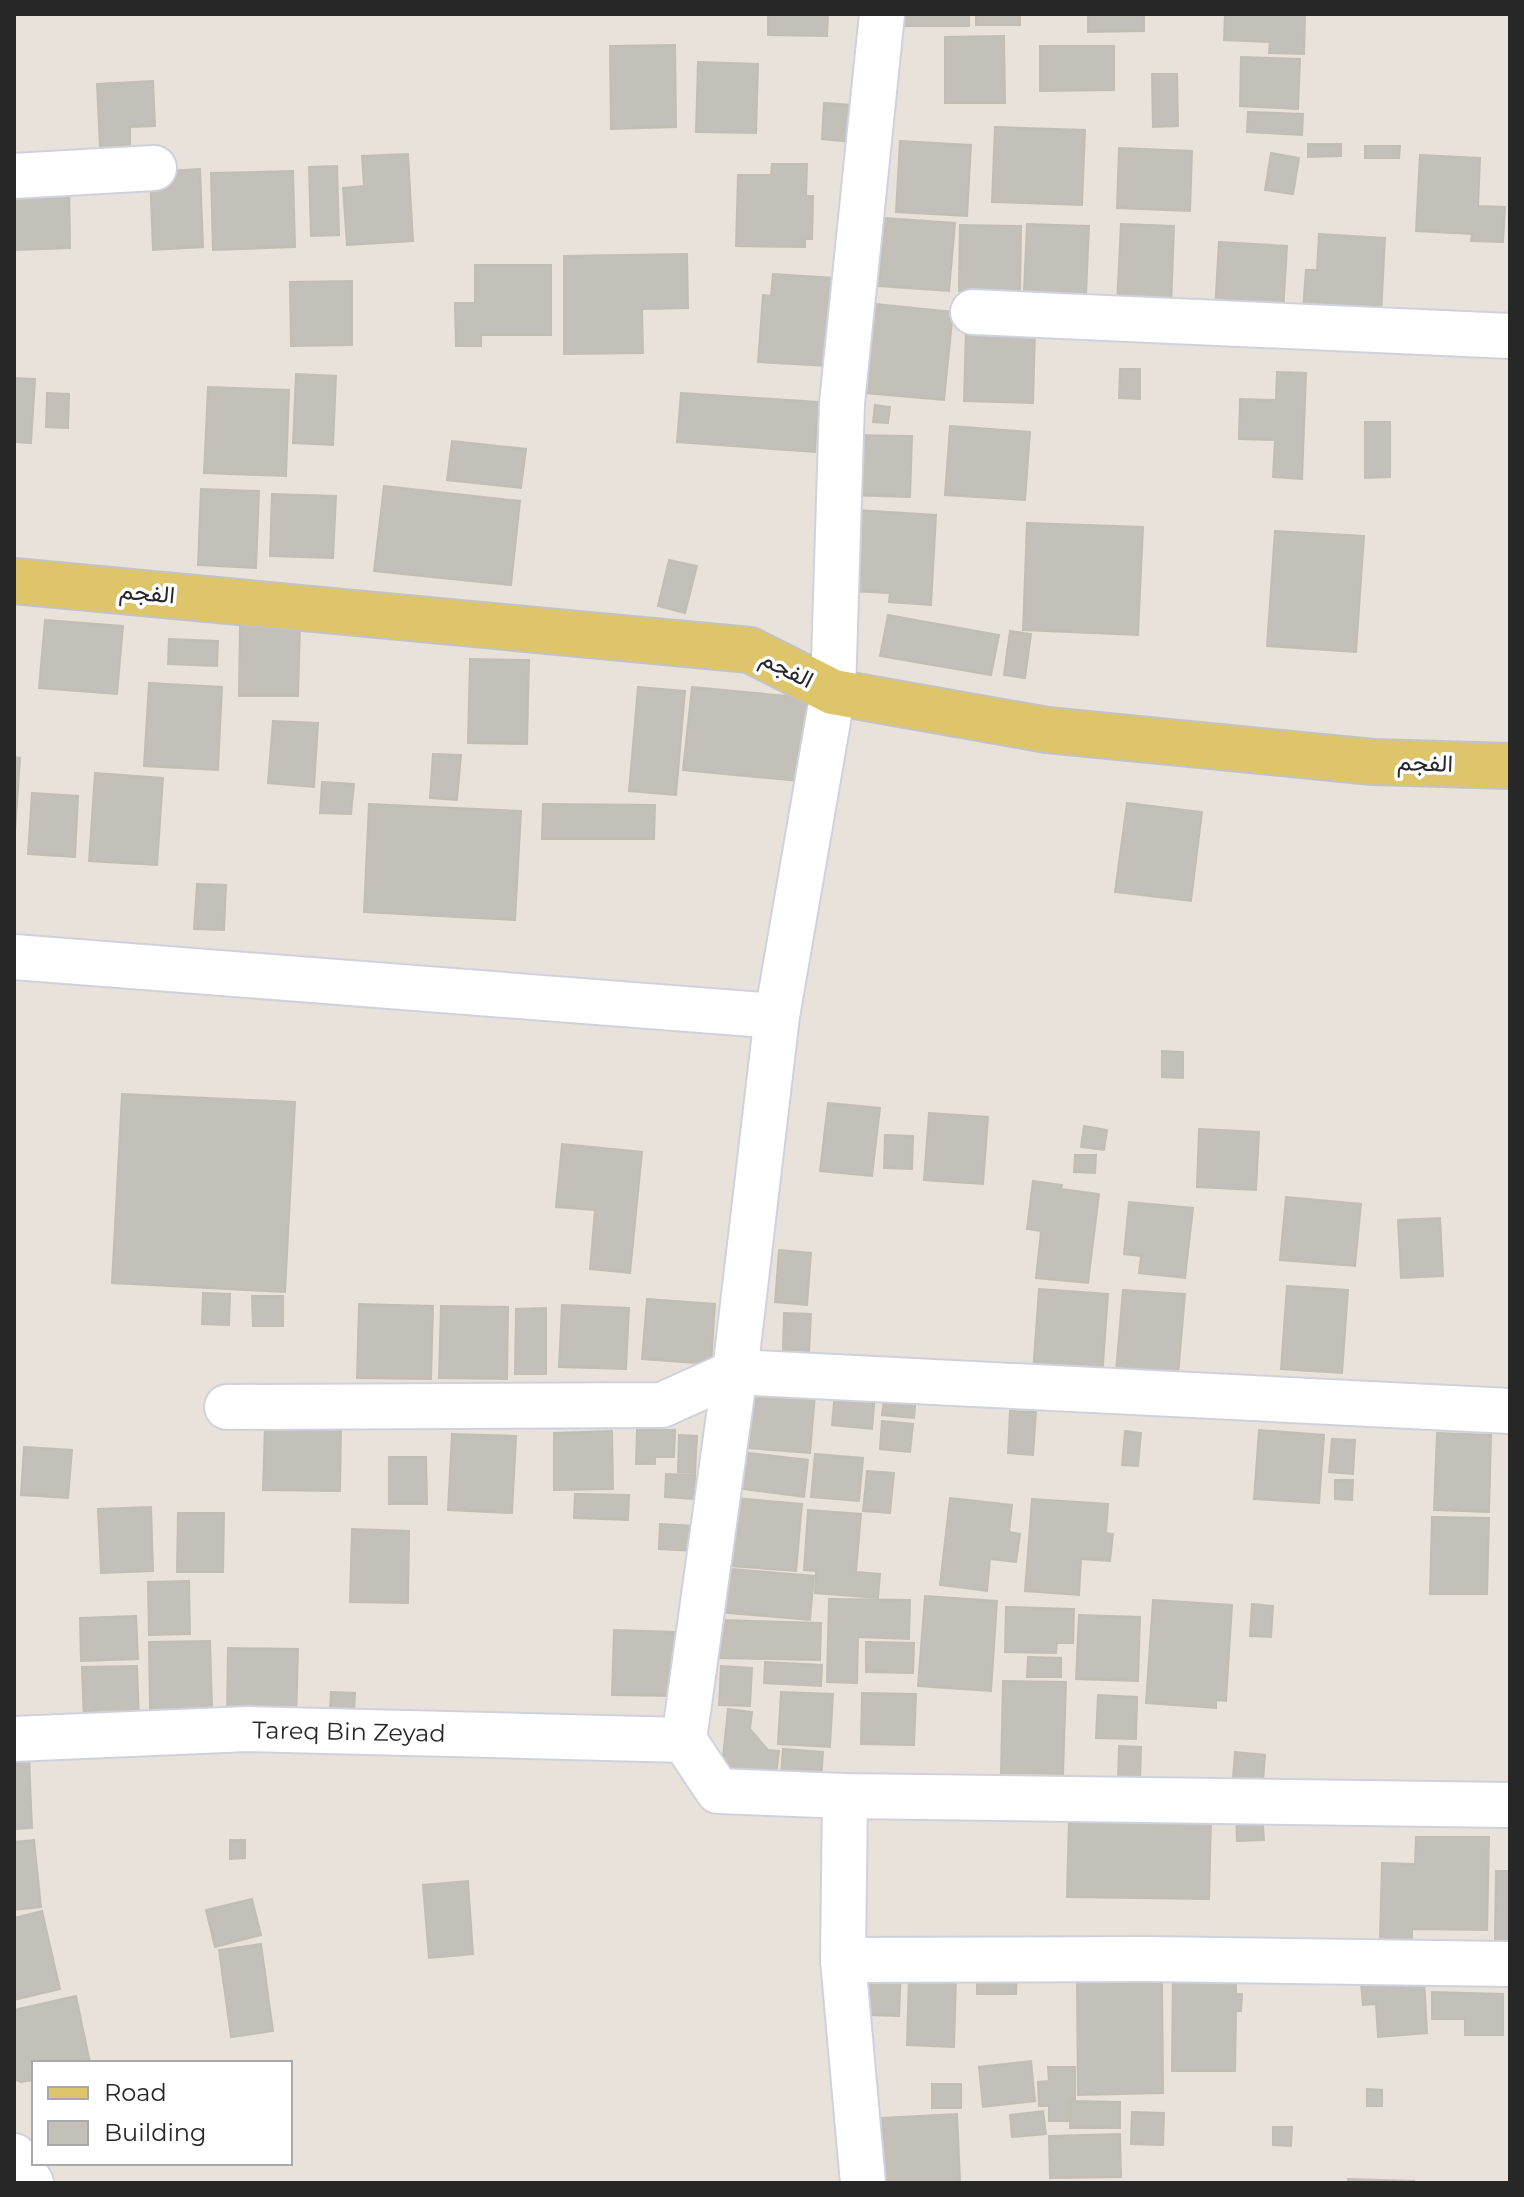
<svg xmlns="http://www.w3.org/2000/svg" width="1524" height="2197" font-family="Montserrat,Vazirmatn,sans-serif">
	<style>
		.building { fill: #c3bfb9; stroke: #c2beb4; stroke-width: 2 }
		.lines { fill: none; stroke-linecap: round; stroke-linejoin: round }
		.minor-casing { stroke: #cfd2de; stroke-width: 48 }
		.major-casing { stroke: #c3c3c3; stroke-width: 48 }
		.minor { stroke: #fff; stroke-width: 44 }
		.major { stroke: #dec569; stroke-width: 44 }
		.labels { text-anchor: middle; stroke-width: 7; stroke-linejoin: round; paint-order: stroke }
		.street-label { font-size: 24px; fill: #272727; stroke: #fff }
	</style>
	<rect width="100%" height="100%" fill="#e8e2da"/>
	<g class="building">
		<polygon points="768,14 828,14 827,36 768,35"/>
		<rect x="897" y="14" width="72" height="12"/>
		<rect x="976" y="14" width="44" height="11"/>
		<polygon points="1088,14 1144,14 1144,31 1088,32"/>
		<polygon points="1225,14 1305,14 1304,54 1269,53 1270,42 1224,40"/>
		<polygon points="1004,36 1005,103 945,103 945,37"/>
		<polygon points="675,45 676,127 611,129 610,46"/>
		<polygon points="1040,46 1114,46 1114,90 1040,91"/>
		<polygon points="1241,57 1300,59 1298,109 1240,106"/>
		<polygon points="698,62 758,64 756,133 696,132"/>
		<polygon points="1152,74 1177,74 1178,126 1153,127"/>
		<polygon points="153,81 155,126 130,127 130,145 100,147 97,84"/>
		<polygon points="824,103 854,105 851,142 822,139"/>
		<polygon points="1248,112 1303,114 1302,135 1247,132"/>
		<polygon points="995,127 1085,130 1082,205 992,202"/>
		<polygon points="900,141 971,145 967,216 896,212"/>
		<polygon points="1308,144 1341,144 1341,156 1308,157"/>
		<polygon points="1365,146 1400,146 1399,158 1365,158"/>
		<polygon points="1119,148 1192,151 1190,211 1117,208"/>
		<polygon points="1271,153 1299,158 1293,194 1265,190"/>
		<polygon points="408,154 413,241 347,245 343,188 364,186 362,156"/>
		<polygon points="1420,155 1480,158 1478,206 1505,207 1503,242 1471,241 1472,234 1416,231"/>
		<polygon points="772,164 807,164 806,196 813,196 812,239 805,239 805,247 736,246 738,175 771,175"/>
		<polygon points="337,166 339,235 311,236 309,167"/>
		<polygon points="200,169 203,247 153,250 150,172"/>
		<polygon points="293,171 295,247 213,250 211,173"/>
		<polygon points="69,182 70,248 14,250 14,183"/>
		<polygon points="884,218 955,223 949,291 879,286"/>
		<polygon points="1027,224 1089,226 1086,295 1024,292"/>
		<polygon points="1121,224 1174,226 1171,307 1117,305"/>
		<polygon points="960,225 1021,226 1020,292 959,291"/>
		<polygon points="1319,234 1385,238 1381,314 1303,310 1306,270 1317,270"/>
		<polygon points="1219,242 1287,246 1283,313 1215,310"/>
		<polygon points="687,254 688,308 642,309 643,353 564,354 564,256"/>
		<polygon points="475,265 551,265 551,335 481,335 481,346 456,346 455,303 475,303"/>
		<polygon points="773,274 835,278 828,366 758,362 763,295 771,296"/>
		<polygon points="352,281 352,345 291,346 290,282"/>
		<polygon points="875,304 953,312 944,400 865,393"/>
		<polygon points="966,327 1035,329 1033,403 964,401"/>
		<polygon points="1120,369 1140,369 1140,399 1119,398"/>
		<polygon points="1277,372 1306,373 1302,479 1273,477 1275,440 1239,439 1240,399 1276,400"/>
		<polygon points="296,374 336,376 333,445 293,443"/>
		<polygon points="14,378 35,379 31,443 14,442"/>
		<polygon points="208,387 289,390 286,476 204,473"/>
		<polygon points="47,393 69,394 68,428 46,427"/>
		<polygon points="681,393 818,402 815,452 677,442"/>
		<polygon points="875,405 890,407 888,423 873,422"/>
		<polygon points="1365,422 1390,422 1390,477 1365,478"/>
		<polygon points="950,426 1030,432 1025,500 945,495"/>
		<polygon points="847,435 912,436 910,497 844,495"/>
		<polygon points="452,441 526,449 521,488 447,480"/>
		<polygon points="384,486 520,501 511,585 374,571"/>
		<polygon points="201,489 259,491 256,568 198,565"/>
		<polygon points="272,494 336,496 333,558 270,556"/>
		<polygon points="856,510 936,515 931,605 889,602 890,593 851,591"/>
		<polygon points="1027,523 1143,527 1138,635 1023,630"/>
		<polygon points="1275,531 1364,536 1356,652 1267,646"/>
		<polygon points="669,560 697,566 685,613 658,606"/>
		<polygon points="888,615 999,635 991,675 880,656"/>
		<polygon points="45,620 123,626 117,694 39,688"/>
		<polygon points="240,623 300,625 298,696 239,696"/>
		<polygon points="1010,631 1031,634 1025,678 1004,675"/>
		<polygon points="169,639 218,641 217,666 168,664"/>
		<polygon points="470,659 529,660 527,744 468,743"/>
		<polygon points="149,683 222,687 218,770 144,766"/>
		<polygon points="638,687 685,691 676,795 629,791"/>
		<polygon points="692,687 808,698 799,781 683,770"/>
		<polygon points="273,721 318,723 314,787 268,783"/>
		<polygon points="433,754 461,755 457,800 430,798"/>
		<polygon points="14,757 20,758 14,847"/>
		<polygon points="95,773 163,778 157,865 89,861"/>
		<polygon points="322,782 354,784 351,814 320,813"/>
		<polygon points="32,793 78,796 75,857 28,854"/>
		<polygon points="1127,803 1202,812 1191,901 1115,892"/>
		<polygon points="369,804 521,811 515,920 364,912"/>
		<polygon points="543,804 655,805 654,839 542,839"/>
		<polygon points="197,884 226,885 224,930 194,929"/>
		<polygon points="1162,1051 1183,1052 1183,1078 1162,1077"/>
		<polygon points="122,1094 295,1102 285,1292 112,1283"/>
		<polygon points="828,1103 880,1108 872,1176 820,1171"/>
		<polygon points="929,1113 988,1117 983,1184 924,1180"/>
		<polygon points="1084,1126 1107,1130 1104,1150 1081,1147"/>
		<polygon points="1199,1129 1259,1132 1256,1190 1197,1187"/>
		<polygon points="885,1135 913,1136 912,1169 884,1168"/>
		<polygon points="562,1144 642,1152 630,1273 590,1269 595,1210 556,1207"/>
		<polygon points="1075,1155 1096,1155 1095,1173 1074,1172"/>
		<polygon points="1033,1181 1062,1185 1061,1189 1099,1194 1088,1283 1036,1278 1041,1231 1027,1229"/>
		<polygon points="1286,1197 1361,1204 1355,1266 1280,1260"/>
		<polygon points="1129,1202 1193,1208 1185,1278 1139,1273 1141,1256 1124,1254"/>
		<polygon points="1440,1218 1443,1276 1401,1278 1398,1220"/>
		<polygon points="779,1250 811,1253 807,1305 775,1302"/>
		<polygon points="1287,1286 1348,1290 1342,1373 1281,1369"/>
		<polygon points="1039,1289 1108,1294 1102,1378 1033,1373"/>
		<polygon points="1123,1290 1185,1294 1178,1376 1116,1371"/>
		<polygon points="203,1293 230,1294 229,1325 202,1324"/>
		<polygon points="252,1296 283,1296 283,1326 253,1326"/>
		<polygon points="647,1299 715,1304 711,1364 642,1359"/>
		<polygon points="359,1304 433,1306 431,1379 357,1378"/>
		<polygon points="562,1305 629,1308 626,1369 559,1367"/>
		<polygon points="441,1306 508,1307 507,1379 439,1378"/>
		<polygon points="546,1308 546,1374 515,1374 516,1309"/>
		<polygon points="784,1313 811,1314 809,1351 783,1350"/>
		<polygon points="739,1389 815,1395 810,1453 734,1447"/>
		<polygon points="835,1391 875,1395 872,1429 832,1425"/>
		<polygon points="885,1392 916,1395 914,1418 882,1415"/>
		<polygon points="1010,1411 1036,1412 1033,1455 1008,1453"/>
		<polygon points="882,1421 913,1424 910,1452 880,1449"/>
		<polygon points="265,1425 341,1426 340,1491 263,1490"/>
		<polygon points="637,1429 675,1430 674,1457 655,1457 655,1464 636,1464"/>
		<polygon points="1259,1430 1324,1435 1319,1503 1254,1499"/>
		<polygon points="612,1431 613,1489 554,1490 554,1433"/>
		<polygon points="1125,1431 1141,1433 1138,1466 1122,1465"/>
		<polygon points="1437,1433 1491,1435 1489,1512 1434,1510"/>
		<polygon points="452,1434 516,1436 512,1513 448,1510"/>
		<polygon points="679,1435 697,1436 695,1473 678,1472"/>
		<polygon points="1332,1439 1355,1440 1353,1474 1329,1472"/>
		<polygon points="24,1447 72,1450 68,1498 21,1495"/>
		<polygon points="740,1452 808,1460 804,1497 735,1488"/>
		<polygon points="815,1454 863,1458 859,1501 811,1497"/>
		<polygon points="389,1457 426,1457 427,1504 389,1504"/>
		<polygon points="867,1471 894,1473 890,1513 863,1511"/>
		<polygon points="666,1474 695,1475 694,1499 665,1497"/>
		<polygon points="1335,1480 1353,1480 1352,1500 1335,1499"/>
		<polygon points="575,1494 629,1495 628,1520 574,1518"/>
		<polygon points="724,1497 802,1504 796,1571 718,1565"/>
		<polygon points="950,1498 1012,1505 1009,1532 1020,1534 1016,1562 990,1559 987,1591 940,1585"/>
		<polygon points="1032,1499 1108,1504 1106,1533 1113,1534 1110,1561 1081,1559 1079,1595 1025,1591"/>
		<polygon points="151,1507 153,1571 101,1573 98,1509"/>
		<polygon points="808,1510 861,1514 856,1572 880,1574 878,1598 815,1593 816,1571 804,1570"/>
		<polygon points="178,1513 224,1513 223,1572 177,1572"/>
		<polygon points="1432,1517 1489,1518 1487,1594 1430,1594"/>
		<polygon points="660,1524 696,1526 695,1551 659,1549"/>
		<polygon points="352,1529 409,1531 408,1603 350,1602"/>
		<polygon points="720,1568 814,1576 810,1620 717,1612"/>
		<polygon points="189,1581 190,1634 149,1635 148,1582"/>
		<polygon points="925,1596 997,1601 991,1691 918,1686"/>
		<polygon points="829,1599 910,1600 909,1639 858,1637 857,1683 827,1682"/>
		<polygon points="1153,1600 1232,1605 1226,1701 1216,1700 1216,1708 1146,1703"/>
		<polygon points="1252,1604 1273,1606 1271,1637 1250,1636"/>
		<polygon points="1006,1607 1074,1609 1073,1643 1057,1643 1056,1653 1005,1652"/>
		<polygon points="1079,1615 1140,1617 1138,1681 1076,1679"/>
		<polygon points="136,1616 138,1659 81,1661 80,1618"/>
		<polygon points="721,1620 821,1623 820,1660 720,1658"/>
		<polygon points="614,1630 675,1632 673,1696 612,1695"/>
		<polygon points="210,1641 212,1708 150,1709 149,1642"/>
		<polygon points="866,1642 914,1643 913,1673 866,1672"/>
		<polygon points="228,1648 298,1649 296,1719 227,1718"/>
		<polygon points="1028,1657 1061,1658 1061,1677 1027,1677"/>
		<polygon points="765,1662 822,1665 821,1686 764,1683"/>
		<polygon points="137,1666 139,1721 84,1723 82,1667"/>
		<polygon points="721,1666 752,1668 750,1706 719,1705"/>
		<polygon points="1003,1681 1066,1682 1063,1774 1001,1773"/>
		<polygon points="331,1692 355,1693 354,1712 330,1711"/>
		<polygon points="781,1692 833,1694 830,1747 778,1744"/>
		<polygon points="862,1693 916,1694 914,1745 861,1744"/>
		<polygon points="1098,1695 1137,1697 1136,1739 1096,1738"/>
		<polygon points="728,1709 752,1712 750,1729 768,1750 779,1751 776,1775 734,1771 723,1757"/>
		<polygon points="1119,1746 1141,1747 1140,1781 1118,1780"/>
		<polygon points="783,1749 823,1752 821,1780 781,1777"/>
		<polygon points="1235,1752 1265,1755 1263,1781 1233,1778"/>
		<polygon points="29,1757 32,1828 14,1829 14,1758"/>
		<polygon points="1262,1813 1264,1840 1237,1841 1236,1814"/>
		<polygon points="1069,1818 1211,1820 1209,1899 1067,1897"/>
		<polygon points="1416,1837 1489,1837 1487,1930 1412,1929 1412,1940 1380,1940 1382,1863 1415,1864"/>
		<polygon points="34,1840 41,1907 14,1910 14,1842"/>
		<polygon points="230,1840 245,1840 245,1858 230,1859"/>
		<polygon points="1496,1871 1510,1871 1510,1941 1495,1941"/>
		<polygon points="468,1881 473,1954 429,1958 423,1885"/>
		<polygon points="252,1899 261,1935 215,1947 206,1910"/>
		<polygon points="42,1911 60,1989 14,2000 14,1918"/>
		<polygon points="261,1944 273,2031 231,2037 219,1950"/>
		<polygon points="869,1969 901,1970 899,2016 868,2015"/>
		<polygon points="977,1969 1017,1969 1016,1994 977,1994"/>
		<polygon points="1173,1972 1236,1973 1236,1994 1242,1994 1241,2011 1236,2011 1235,2071 1172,2071"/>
		<polygon points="909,1976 956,1977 954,2047 907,2045"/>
		<polygon points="1424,1978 1427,2033 1378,2037 1376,2004 1363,2005 1361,1983"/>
		<polygon points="1162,1980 1163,2093 1078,2095 1077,1982"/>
		<polygon points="1432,1992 1503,1994 1503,2035 1465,2035 1465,2019 1432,2019"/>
		<polygon points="76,1996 90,2063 34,2063 34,2080 21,2082 14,2079 14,2010"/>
		<polygon points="1031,2061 1035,2101 983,2107 979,2067"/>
		<polygon points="1048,2067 1075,2067 1075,2099 1069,2099 1069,2121 1049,2121 1049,2106 1039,2106 1038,2082 1049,2081"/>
		<rect x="932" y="2084" width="29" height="24"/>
		<polygon points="1367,2089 1382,2090 1382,2106 1367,2106"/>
		<polygon points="1071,2101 1120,2102 1120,2128 1070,2128"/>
		<polygon points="1043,2111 1046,2134 1012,2137 1010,2115"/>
		<polygon points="1132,2112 1164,2113 1163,2145 1131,2144"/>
		<polygon points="957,2114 960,2181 885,2183 882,2118"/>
		<polygon points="1273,2127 1292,2127 1291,2146 1273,2145"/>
		<polygon points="1120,2134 1121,2177 1050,2178 1049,2136"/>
		<polygon points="1348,2179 1414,2181 1414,2183 1348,2183"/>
	</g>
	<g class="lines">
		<g class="minor-casing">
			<g id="minor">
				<polyline points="882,14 842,403 833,692 777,1016 735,1372 684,1740 718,1791 845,1796 1510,1805"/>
				<polyline points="14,176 154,168"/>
				<polyline points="973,312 1510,336"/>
				<polyline points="14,957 777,1016"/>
				<polyline points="227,1407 662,1405 735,1372 1510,1411"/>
				<polyline points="14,1739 248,1729 684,1740"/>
				<polyline points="845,1796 843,1960 863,2183"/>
				<polyline points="843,1960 1147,1959 1510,1964"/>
				<polyline points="14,2156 31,2183"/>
			</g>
		</g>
		<g class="major-casing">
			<polyline id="major" points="14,581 750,650 833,692 1047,730 1373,762 1510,766"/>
		</g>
		<use href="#minor" class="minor"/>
		<use href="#major" class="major"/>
	</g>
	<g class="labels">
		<g class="street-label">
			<text transform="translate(147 593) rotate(5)" y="8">الفجم</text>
			<text transform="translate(787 669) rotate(27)" y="8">الفجم</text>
			<text transform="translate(1425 763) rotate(2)" y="8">الفجم</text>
			<text transform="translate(349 1732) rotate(1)" y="8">Tareq Bin Zeyad</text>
		</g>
	</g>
	<rect width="1524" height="2197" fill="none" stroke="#272727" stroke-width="32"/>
	<rect x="32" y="2061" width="260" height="104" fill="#ffffff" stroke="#a9a9a9" stroke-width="2"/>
	<rect x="48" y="2087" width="40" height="12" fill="#dec569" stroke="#a9a9a9" stroke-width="2"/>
	<text x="104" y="2101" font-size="24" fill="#272727">Road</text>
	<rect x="48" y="2121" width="40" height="24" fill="#c3bfb9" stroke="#a9a9a9" stroke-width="2"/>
	<text x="104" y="2141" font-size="24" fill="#272727">Building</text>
</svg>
